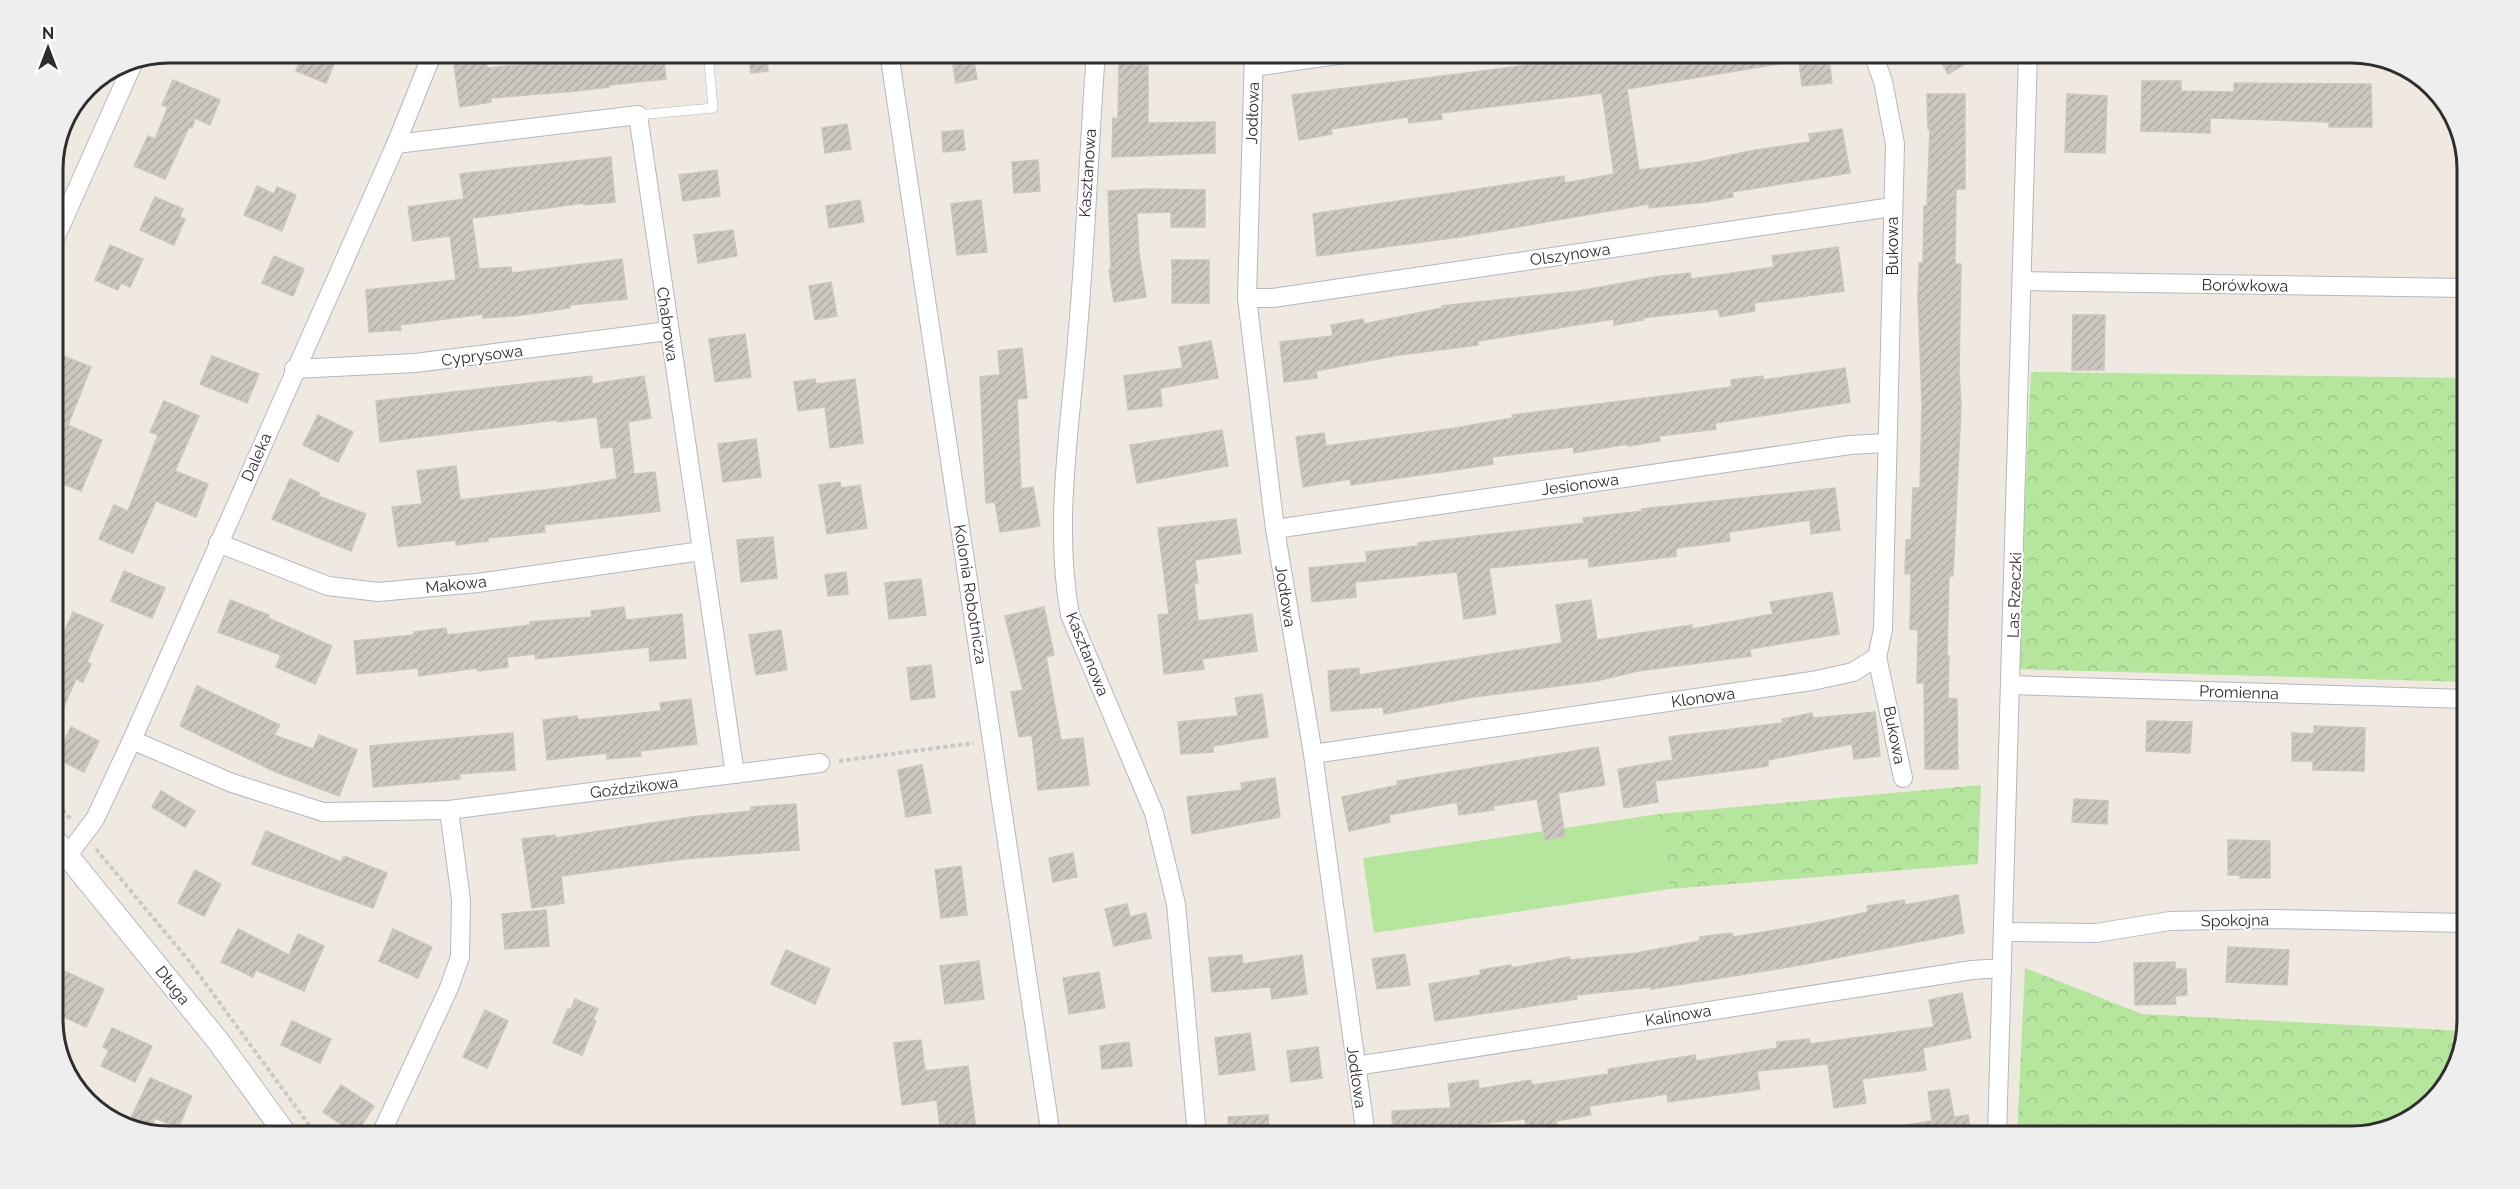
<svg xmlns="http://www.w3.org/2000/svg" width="2520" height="1189" font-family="Raleway,sans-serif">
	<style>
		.forest { fill: url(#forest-crowns) }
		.park { fill: #b6e59e }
		.building { fill: url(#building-hatch); stroke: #cbc5ba; stroke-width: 1.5 }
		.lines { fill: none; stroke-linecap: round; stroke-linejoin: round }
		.service-casing { stroke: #b4b7c1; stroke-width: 10 }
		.minor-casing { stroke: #b4b7c1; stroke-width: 20 }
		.tertiary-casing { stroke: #b4b7c1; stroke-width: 24 }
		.path { stroke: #c9c9c9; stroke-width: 4; stroke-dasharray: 4.5 3; stroke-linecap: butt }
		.service { stroke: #fff; stroke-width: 9 }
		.minor { stroke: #fff; stroke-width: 18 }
		.tertiary { stroke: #fff; stroke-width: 22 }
		.labels { text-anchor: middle; stroke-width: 4.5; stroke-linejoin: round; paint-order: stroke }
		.street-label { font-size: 16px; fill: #2e2e2e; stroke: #fff }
		.rim { fill: none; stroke: #2e2e2e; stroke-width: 3 }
	</style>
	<defs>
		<pattern id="forest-crowns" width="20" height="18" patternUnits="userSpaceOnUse" patternTransform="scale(1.5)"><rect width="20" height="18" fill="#b6e59e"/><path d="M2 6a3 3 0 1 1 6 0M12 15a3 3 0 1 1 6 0" fill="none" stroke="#9dc588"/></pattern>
		<pattern id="building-hatch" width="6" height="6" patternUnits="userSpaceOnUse" patternTransform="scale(1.5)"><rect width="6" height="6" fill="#cbc7bf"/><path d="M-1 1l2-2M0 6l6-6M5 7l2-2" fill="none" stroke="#afaba4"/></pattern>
	</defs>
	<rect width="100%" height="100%" fill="#efe9e1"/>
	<g class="forest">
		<polygon points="2031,372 2467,378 2467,682 2017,669"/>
		<polygon points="1981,785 1978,864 1670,889 1659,814"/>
		<polygon points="2025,968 2142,1014 2465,1031 2458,1065 2415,1117 2351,1136 2017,1136"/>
	</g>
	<polygon class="park" points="1659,814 1670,889 1374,933 1363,858"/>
	<g class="building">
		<polygon points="303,52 339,52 326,83 296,71"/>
		<polygon points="584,52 663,52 666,79 609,85 609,87 577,91 491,98 491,102 460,107 454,65 486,61 487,68 573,60 572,54"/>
		<polygon points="748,52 766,52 768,71 751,73"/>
		<polygon points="1595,52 1783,52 1784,63 1627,89 1639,170 1699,162 1750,151 1810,142 1809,134 1842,129 1850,173 1732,192 1733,197 1706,202 1649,208 1649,204 1460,237 1317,256 1313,214 1564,176 1565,183 1614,174 1602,93 1441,113 1442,119 1409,123 1408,117 1331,129 1332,134 1299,140 1292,95 1514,67"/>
		<polygon points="1798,52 1828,52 1832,83 1802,86"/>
		<polygon points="1936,52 1986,52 1948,74"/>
		<polygon points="973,56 977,79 956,83 952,59"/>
		<polygon points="1119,57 1148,57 1148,123 1215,122 1215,153 1112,157 1113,118 1118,119"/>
		<polygon points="173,80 220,100 210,125 195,118 192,128 189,127 165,179 134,166 148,136 155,139 168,107 162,105"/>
		<polygon points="2142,81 2181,81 2181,91 2234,92 2234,83 2371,84 2372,127 2329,127 2329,122 2210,118 2210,133 2141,131"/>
		<polygon points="1927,94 1965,94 1965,189 1956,189 1955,264 1961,264 1959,373 1961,406 1953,576 1949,576 1947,656 1949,656 1948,698 1957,699 1958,769 1925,769 1924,683 1917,683 1918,630 1910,629 1911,574 1905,574 1906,540 1911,540 1913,488 1920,488 1922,406 1918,299 1919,263 1923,263 1924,206 1927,206 1930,129 1928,129"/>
		<polygon points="2067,94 2107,96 2105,153 2065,152"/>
		<polygon points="847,124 851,149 825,153 822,128"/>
		<polygon points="963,130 965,150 943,152 942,132"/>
		<polygon points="611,157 615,202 584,205 584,203 472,218 479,269 511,267 512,273 622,259 627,299 569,305 570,308 515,316 483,318 483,314 400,325 401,330 369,332 366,290 456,280 450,236 413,241 408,207 464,199 460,174"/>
		<polygon points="1038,160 1040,191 1014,193 1012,162"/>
		<polygon points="717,170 720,196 683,201 679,175"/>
		<polygon points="257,186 274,194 277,187 296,195 282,231 244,215"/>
		<polygon points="1146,189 1205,190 1205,227 1171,227 1171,212 1137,213 1139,253 1146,297 1114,302 1109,270 1111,269 1108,191"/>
		<polygon points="155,197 183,209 180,217 185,219 174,245 140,230"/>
		<polygon points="860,200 864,222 829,228 826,206"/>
		<polygon points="981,200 987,252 957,255 951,204"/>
		<polygon points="733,230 737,256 698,263 694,235"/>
		<polygon points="110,245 143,259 130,287 121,283 118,290 95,280"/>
		<polygon points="1838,247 1844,291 1754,303 1755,311 1720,317 1718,309 1642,318 1643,320 1614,325 1614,319 1533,332 1478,341 1478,345 1399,355 1316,371 1317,378 1284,382 1280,342 1333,336 1331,325 1363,319 1364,324 1442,308 1442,306 1579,291 1661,276 1690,273 1691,279 1774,267 1772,256"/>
		<polygon points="274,256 304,269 293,296 262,283"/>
		<rect x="1172" y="260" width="37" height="43"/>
		<polygon points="831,282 837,316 815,320 809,286"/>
		<polygon points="2073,315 2105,315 2104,370 2072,370"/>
		<polygon points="745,334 751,377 715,382 709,339"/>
		<polygon points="1211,341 1218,378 1160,388 1162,406 1128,410 1124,376 1183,368 1179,347"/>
		<polygon points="1022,348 1027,398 1017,399 1021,489 1033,487 1040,526 1000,532 995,502 986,503 980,377 1000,375 998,351"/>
		<polygon points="53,352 91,367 68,425 102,440 81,491 53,480"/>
		<polygon points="212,356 259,374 247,403 200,384"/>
		<polygon points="1845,368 1850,402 1715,423 1716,429 1659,436 1660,441 1628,446 1628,444 1574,453 1573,447 1492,457 1493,464 1442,472 1351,485 1350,479 1303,487 1296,437 1324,433 1326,446 1455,428 1513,418 1512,415 1732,387 1731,380 1763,376 1763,380"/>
		<polygon points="592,376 592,384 644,376 651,418 628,422 634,474 655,472 660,511 544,525 545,532 488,538 488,541 456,545 456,540 398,547 392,507 422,504 417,471 456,466 460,500 568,487 617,479 613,447 601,448 597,417 557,422 557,420 380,442 376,401"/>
		<polygon points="815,379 816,384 855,379 863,443 830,448 825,407 798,411 794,382"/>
		<polygon points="164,401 199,416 175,471 208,484 196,517 156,501 133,553 99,539 114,505 128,511 158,435 150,432"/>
		<polygon points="318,415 353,432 338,462 303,445"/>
		<polygon points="1222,430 1228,466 1137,483 1130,445"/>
		<polygon points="756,439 761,477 723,482 718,444"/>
		<polygon points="290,479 320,493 318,496 366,514 351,551 272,519"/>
		<polygon points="840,482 841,488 860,485 867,528 827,534 819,485"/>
		<polygon points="1835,488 1840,530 1811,534 1810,520 1729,532 1730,541 1676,548 1676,556 1589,567 1588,558 1489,568 1496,614 1464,619 1457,572 1355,582 1356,597 1312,602 1309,568 1367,562 1366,552 1418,546 1418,543 1584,523 1583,518 1643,511 1642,509"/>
		<polygon points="1236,519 1241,553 1195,560 1198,583 1194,583 1198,621 1252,614 1257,651 1202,659 1204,669 1164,674 1158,615 1169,614 1158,528"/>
		<polygon points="773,537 777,578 741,582 737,540"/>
		<polygon points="124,571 165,588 152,618 111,601"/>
		<polygon points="846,572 848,594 828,596 825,575"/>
		<polygon points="921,579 926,615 889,619 885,583"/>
		<polygon points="1832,592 1839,634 1750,649 1751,656 1638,671 1596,681 1474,697 1384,714 1383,707 1331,711 1328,671 1359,668 1359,675 1562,643 1556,605 1591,600 1597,640 1692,625 1692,629 1773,614 1770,602"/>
		<polygon points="230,600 269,615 268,618 332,646 315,684 276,667 281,655 218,632"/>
		<polygon points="624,607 626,620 682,614 686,658 650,661 649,647 536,659 535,654 507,657 508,667 478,671 477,668 419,676 418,668 357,674 354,641 414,635 414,632 446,628 447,635 530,625 530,622 592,617 591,611"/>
		<polygon points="1044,607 1054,655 1046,657 1061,740 1083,738 1089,785 1038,790 1032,735 1019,737 1011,692 1023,690 1005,616"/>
		<polygon points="73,612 103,625 87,662 91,664 83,682 76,679 53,732 53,666 63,645 59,644"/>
		<polygon points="781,630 787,670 756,675 749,635"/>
		<polygon points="931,665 935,697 911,700 907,668"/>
		<polygon points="197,686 280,725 274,735 313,749 319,735 357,750 339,796 276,772 180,726"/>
		<polygon points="1262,694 1268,737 1213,746 1213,752 1181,754 1178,722 1238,716 1235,698"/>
		<polygon points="691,699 697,744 640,751 641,756 607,759 607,753 547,760 543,720 577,716 578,720 661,711 660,703"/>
		<polygon points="1875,712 1880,756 1854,759 1852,744 1768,760 1768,766 1655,781 1658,802 1624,808 1618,769 1673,760 1669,737 1783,723 1782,719 1812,713 1813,718"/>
		<polygon points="2147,721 2192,722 2190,753 2146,751"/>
		<polygon points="2314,726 2365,728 2364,771 2313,770 2313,761 2292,761 2292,733 2314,734"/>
		<polygon points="71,727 99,741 84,772 56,758"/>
		<polygon points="513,733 515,770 459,774 460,779 373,787 370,746"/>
		<polygon points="1598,747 1605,785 1558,793 1565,836 1545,840 1537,799 1493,806 1494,810 1459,815 1457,802 1389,815 1390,822 1349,831 1342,797 1398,785 1397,781"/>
		<polygon points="922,765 931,813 906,817 898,770"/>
		<polygon points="1275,778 1280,817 1192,834 1187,797 1242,790 1241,783"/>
		<polygon points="161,791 195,811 185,827 152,807"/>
		<polygon points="2074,799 2108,801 2107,824 2072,822"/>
		<polygon points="796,804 799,850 683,859 561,876 564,903 532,908 522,839 555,835 555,838 691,817 751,811 751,807"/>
		<polygon points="266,831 341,862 344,856 387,873 373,908 252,864"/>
		<polygon points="2228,840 2270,841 2270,878 2240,878 2240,875 2228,875"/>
		<polygon points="1073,853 1077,877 1053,882 1049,858"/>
		<polygon points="961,866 967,915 941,918 935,870"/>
		<polygon points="195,870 221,884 204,916 178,903"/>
		<polygon points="1958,895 1964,933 1795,966 1651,989 1651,987 1576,995 1577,999 1435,1021 1429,984 1481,975 1480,970 1511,965 1511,968 1569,957 1570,960 1637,953 1700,941 1700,937 1732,933 1733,937 1811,924 1868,912 1867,906 1904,900 1905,905"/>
		<polygon points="1127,904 1130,917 1146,913 1151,938 1114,946 1105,909"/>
		<polygon points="546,910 549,946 505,949 502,914"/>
		<polygon points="238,929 289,955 298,934 324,946 304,991 256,970 253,977 221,962"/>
		<polygon points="393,929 432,947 418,978 379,961"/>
		<polygon points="2228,947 2289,950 2287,985 2226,982"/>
		<polygon points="786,950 830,969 815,1004 771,984"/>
		<polygon points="1405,954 1410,985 1377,989 1372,959"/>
		<polygon points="1242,955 1243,964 1302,955 1307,994 1272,999 1270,987 1212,992 1209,958"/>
		<polygon points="979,961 984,999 945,1004 940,966"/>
		<polygon points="2175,962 2175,969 2186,969 2187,995 2175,996 2176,1004 2135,1005 2134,963"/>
		<polygon points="53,966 104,989 86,1027 53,1012"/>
		<polygon points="1099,972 1105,1008 1069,1014 1063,978"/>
		<polygon points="1962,993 1971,1038 1923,1048 1926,1070 1862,1079 1866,1103 1834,1108 1828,1064 1757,1071 1760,1089 1668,1102 1667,1094 1589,1106 1591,1115 1556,1121 1558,1136 1527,1136 1525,1119 1428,1129 1429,1136 1393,1136 1392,1111 1451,1108 1448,1084 1478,1080 1479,1089 1531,1080 1532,1085 1609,1074 1608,1069 1695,1055 1696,1061 1777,1048 1777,1042 1809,1039 1810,1044 1934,1027 1929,1000"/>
		<polygon points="575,999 598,1009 593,1020 596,1021 582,1055 553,1043 568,1009 571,1010"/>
		<polygon points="485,1010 508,1021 487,1068 463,1057"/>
		<polygon points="292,1021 331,1039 320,1063 281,1045"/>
		<polygon points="112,1028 152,1046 135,1082 101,1066 109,1050 103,1047"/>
		<polygon points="1250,1033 1255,1070 1219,1075 1215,1038"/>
		<polygon points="921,1040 925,1071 968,1066 976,1130 952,1133 951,1126 940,1127 937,1100 902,1105 894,1043"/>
		<polygon points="1129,1042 1132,1066 1102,1069 1100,1046"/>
		<polygon points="1318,1047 1322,1078 1291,1082 1287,1051"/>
		<polygon points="150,1078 192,1096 178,1128 155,1118 149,1131 129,1122"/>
		<polygon points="341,1085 374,1106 356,1134 323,1112"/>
		<polygon points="1949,1089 1954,1117 1968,1115 1971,1136 1895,1136 1895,1127 1932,1121 1928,1092"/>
		<polygon points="1268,1115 1269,1136 1229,1136 1228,1117"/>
	</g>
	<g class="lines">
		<g class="service-casing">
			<polyline id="service" points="638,115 713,108 708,52"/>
		</g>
		<g class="minor-casing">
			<g id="minor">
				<polyline points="889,52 1051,1136"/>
				<path d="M 1096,52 C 1089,145 1086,237 1078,329 C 1071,423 1053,522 1070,615 L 1154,813 L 1176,904 L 1197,1136"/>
				<polyline points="1254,52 1247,298 1275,529 1313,754 1366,1136"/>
				<polyline points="1254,67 1359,52"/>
				<polyline points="396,144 638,115 735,774"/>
				<polyline points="53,243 135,59"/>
				<polyline points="2023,281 2467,288"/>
				<polyline points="1247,298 1273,298 1892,207"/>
				<polyline points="294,369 415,363 668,331"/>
				<polyline points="1275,529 1850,445 1886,443"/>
				<polyline points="218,543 328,586 378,592 477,583 701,551"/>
				<polyline points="1877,657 1903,778"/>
				<polyline points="2011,685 2467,699"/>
				<polyline points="132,740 232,783 323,812 449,810 820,763"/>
				<polyline points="1313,754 1812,681 1853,672 1877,657 1883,630 1895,144 1883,81 1872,52"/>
				<polyline points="68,855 95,819 132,740 396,144 433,52"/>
				<polyline points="2004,932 2096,933 2170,921 2272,919 2467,923"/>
				<polyline points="1356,1066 1972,970 2002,968"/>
				<polyline points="380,1136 449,988 460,957 461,900 449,810"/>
				<polyline points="1997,1136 2028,52"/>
			</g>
		</g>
		<g class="tertiary-casing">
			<polyline id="tertiary" points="53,838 218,1041 287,1136"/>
		</g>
		<g class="path">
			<polyline points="839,761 974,743"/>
			<polyline points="53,798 72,821"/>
			<polyline points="96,849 189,961 317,1136"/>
		</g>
		<use href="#service" class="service"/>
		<use href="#minor" class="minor"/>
		<use href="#tertiary" class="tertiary"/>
	</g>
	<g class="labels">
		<g class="street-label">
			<text transform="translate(1252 113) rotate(-88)" y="6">Jodłowa</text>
			<text transform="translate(1087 173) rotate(-86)" y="6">Kasztanowa</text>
			<text transform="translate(1892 246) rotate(-90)" y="6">Bukowa</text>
			<text transform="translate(1570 254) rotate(-8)" y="6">Olszynowa</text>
			<text transform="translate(2245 285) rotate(1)" y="6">Borówkowa</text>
			<text transform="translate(668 324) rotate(82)" y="6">Chabrowa</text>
			<text transform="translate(482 355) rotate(-7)" y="6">Cyprysowa</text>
			<text transform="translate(256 457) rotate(-66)" y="6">Daleka</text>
			<text transform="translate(1580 484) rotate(-8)" y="6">Jesionowa</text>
			<text transform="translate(456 584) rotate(-6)" y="6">Makowa</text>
			<text transform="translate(971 594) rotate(81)" y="6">Kolonia Robotnicza</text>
			<text transform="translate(2014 595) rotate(-88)" y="6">Las Rzeczki</text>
			<text transform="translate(1286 596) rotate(81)" y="6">Jodłowa</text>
			<text transform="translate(1088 654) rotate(68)" y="6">Kasztanowa</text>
			<text transform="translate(2239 692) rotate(2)" y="6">Promienna</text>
			<text transform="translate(1703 697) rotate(-8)" y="6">Klonowa</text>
			<text transform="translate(1895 735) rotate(79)" y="6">Bukowa</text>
			<text transform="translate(634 787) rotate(-7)" y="6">Goździkowa</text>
			<text transform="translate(2235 920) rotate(-1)" y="6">Spokojna</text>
			<text transform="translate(173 985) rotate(51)" y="6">Długa</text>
			<text transform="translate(1678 1015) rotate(-9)" y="6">Kalinowa</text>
			<text transform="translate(1357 1077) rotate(82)" y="6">Jodłowa</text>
		</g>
	</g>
	<path d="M0 0H2520V1189H0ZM169 63H2351A106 106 0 0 1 2457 169V1020A106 106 0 0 1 2351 1126H169A106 106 0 0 1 63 1020V169A106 106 0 0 1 169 63Z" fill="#eee" fill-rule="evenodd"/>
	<path class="rim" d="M169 63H2351A106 106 0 0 1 2457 169V1020A106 106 0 0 1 2351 1126H169A106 106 0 0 1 63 1020V169A106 106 0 0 1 169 63Z"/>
	<g transform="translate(48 48)" stroke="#ffffff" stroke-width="4.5" paint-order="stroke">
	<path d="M0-4.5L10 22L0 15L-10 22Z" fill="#2e2e2e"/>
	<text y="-9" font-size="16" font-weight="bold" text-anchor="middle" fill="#2e2e2e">N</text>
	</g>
</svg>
